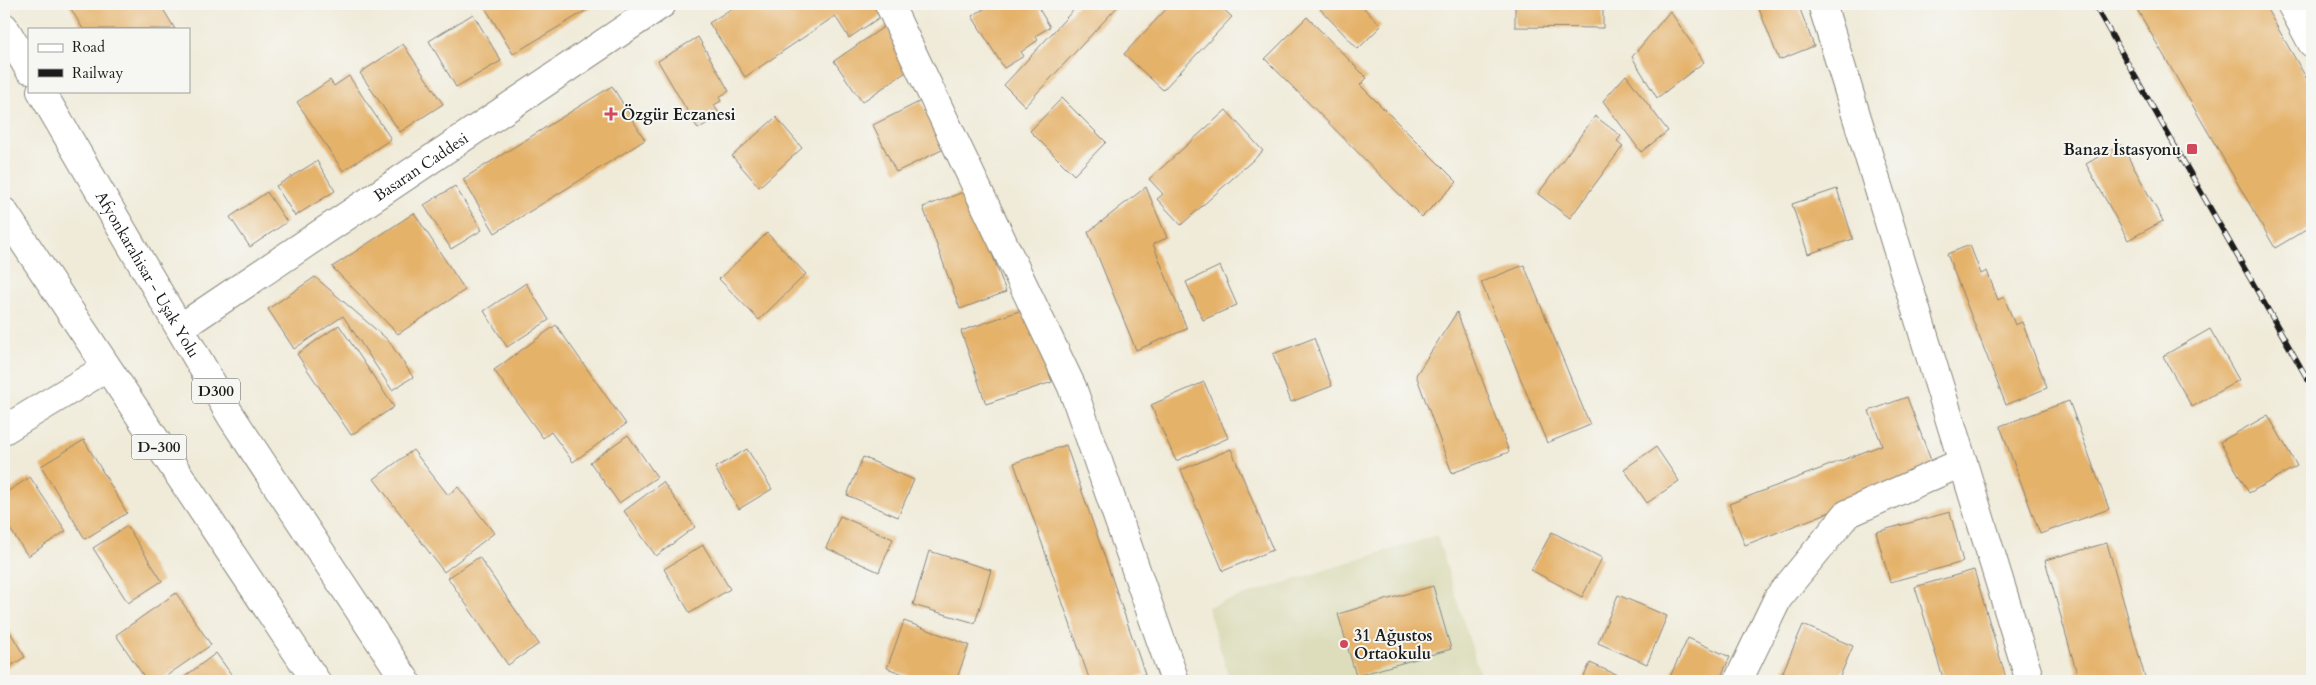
<svg xmlns="http://www.w3.org/2000/svg" width="2316" height="685" font-family="Cardo,serif">
	<style>
		.built { fill: #ddddbc }
		.building { fill: #e5b26a }
		.lines { fill: none; stroke-linecap: round; stroke-linejoin: round }
		.street-casing { stroke: #86847a; stroke-width: 30 }
		.secondary-casing { stroke: #86847a; stroke-width: 30 }
		.highway-casing { stroke: #86847a; stroke-width: 30 }
		.street { stroke: #fff; stroke-width: 28 }
		.secondary { stroke: #fff; stroke-width: 28 }
		.highway { stroke: #fff; stroke-width: 28 }
		.rail-casing { stroke: #1c1c1c; stroke-width: 5.5 }
		.rail { stroke: #f6f6f2; stroke-width: 4; stroke-dasharray: 11; stroke-linecap: butt }
		.poi-dot { fill: #d1495b; stroke: #f6f6f2; stroke-width: 2 }
		.labels { text-anchor: middle; stroke-width: 4; stroke-linejoin: round; paint-order: stroke }
		.shield { fill: #f6f6f2; stroke: #5d5d5c; stroke-width: 1 }
		.shield-label { font-size: 15px; font-weight: bold; fill: #1c1c1c }
		.poi-label { font-size: 16px; font-weight: bold; fill: #1c1c1c; stroke: #f6f6f2; text-anchor: start }
		.street-label { font-size: 16px; fill: #1c1c1c; stroke: #f6f6f2 }
	</style>
	<rect width="100%" height="100%" fill="#f6f6f2"/>
	<filter id="ink" filterUnits="userSpaceOnUse"><feTurbulence type="fractalNoise" baseFrequency=".02" numOctaves="2"/><feDisplacementMap in="SourceGraphic" scale="10" xChannelSelector="R" yChannelSelector="G"/><feConvolveMatrix kernelMatrix="1 2 1 2 8 2 1 2 1" color-interpolation-filters="sRGB"/></filter>
	<filter id="wash" filterUnits="userSpaceOnUse"><feTurbulence type="fractalNoise" baseFrequency=".0096" numOctaves="4" result="noise"/><feDisplacementMap in="SourceGraphic" scale="20" xChannelSelector="R" yChannelSelector="G"/><feGaussianBlur stdDeviation="1.12" result="paint"/><feColorMatrix in="noise" values="0 0 0 0 0 0 0 0 0 0 0 0 0 0 0 0 0 1.4 0 .05"/><feComposite in="paint" operator="in"/></filter>
	<g filter="url(#wash)">
		<rect width="100%" height="100%" fill="#f0ebd9"/>
		<polygon class="built" points="1437,535 1482,681 1230,681 1207,607"/>
		<g id="blocks">
			<g class="building">
				<polygon points="68,4 160,4 175,29 83,29"/>
				<polygon points="483,4 597,4 513,54"/>
				<polygon points="739,4 880,4 886,13 849,38 835,16 745,77 709,23"/>
				<polygon points="963,4 975,4 967,9"/>
				<polygon points="992,4 1036,4 1050,27 1035,36 1038,40 1021,52 1024,56 1004,68 972,16"/>
				<polygon points="1079,4 1120,4 1025,106 1004,85"/>
				<polygon points="1171,4 1218,4 1232,17 1163,90 1124,54"/>
				<polygon points="1236,4 1246,4 1242,9"/>
				<polygon points="1326,4 1360,4 1381,26 1358,49 1320,9"/>
				<polygon points="1515,4 1603,4 1603,28 1515,27"/>
				<polygon points="1757,4 1798,4 1814,46 1779,60"/>
				<polygon points="2134,4 2264,4 2312,88 2312,226 2275,248"/>
				<polygon points="1670,11 1704,62 1657,98 1632,57"/>
				<polygon points="473,14 501,61 456,87 429,41"/>
				<polygon points="1307,17 1367,78 1360,85 1457,182 1422,217 1265,59"/>
				<polygon points="888,24 906,72 862,102 834,61"/>
				<polygon points="698,37 729,91 719,97 721,101 714,105 720,115 698,129 658,61"/>
				<polygon points="403,44 443,104 400,132 360,73"/>
				<polygon points="1626,75 1668,131 1641,152 1603,101"/>
				<polygon points="349,76 391,139 343,171 297,102 330,80 334,86"/>
				<polygon points="612,86 645,140 495,233 463,179"/>
				<polygon points="1062,98 1106,142 1074,175 1030,131"/>
				<polygon points="921,101 944,149 896,172 873,125"/>
				<polygon points="1226,110 1263,151 1181,225 1157,199 1163,194 1149,179"/>
				<polygon points="1595,116 1621,136 1617,141 1623,146 1570,218 1538,194"/>
				<polygon points="776,117 802,148 759,187 732,156"/>
				<polygon points="2121,144 2163,221 2128,240 2086,164"/>
				<polygon points="317,161 335,191 295,216 276,186"/>
				<polygon points="455,186 482,230 451,249 424,205"/>
				<polygon points="1146,187 1167,238 1153,244 1187,329 1136,350 1088,232"/>
				<polygon points="1837,189 1853,239 1808,254 1792,204"/>
				<polygon points="969,190 1006,292 960,309 923,207"/>
				<polygon points="267,192 287,222 250,247 230,217"/>
				<polygon points="414,213 465,290 398,334 332,267"/>
				<polygon points="767,233 806,274 759,320 719,279"/>
				<polygon points="1970,245 1981,274 1987,271 1998,300 2004,297 2015,325 2022,322 2047,388 2006,405 1947,254"/>
				<polygon points="1524,265 1590,425 1547,443 1481,282"/>
				<polygon points="1220,266 1237,305 1203,320 1186,282"/>
				<polygon points="315,277 388,340 413,377 392,390 343,316 294,349 268,309"/>
				<polygon points="526,283 549,320 507,347 484,311"/>
				<polygon points="1028,308 1052,382 986,404 961,331"/>
				<polygon points="1457,312 1509,452 1452,473 1416,375"/>
				<polygon points="339,325 394,407 351,435 297,354"/>
				<polygon points="556,325 626,424 573,462 551,432 543,438 494,370"/>
				<polygon points="2210,329 2239,380 2192,407 2163,356"/>
				<polygon points="1314,338 1332,386 1291,402 1273,354"/>
				<polygon points="1204,382 1228,438 1176,461 1151,405"/>
				<polygon points="1907,397 1935,471 1745,545 1729,504 1882,445 1869,411"/>
				<polygon points="2069,401 2109,509 2040,534 2000,426"/>
				<polygon points="2268,415 2297,466 2249,493 2220,442"/>
				<polygon points="628,435 657,477 619,503 590,462"/>
				<polygon points="84,440 127,513 85,539 41,466"/>
				<polygon points="1066,445 1145,674 1123,681 1090,681 1014,463"/>
				<polygon points="1656,447 1679,481 1647,503 1624,469"/>
				<polygon points="747,449 772,489 739,509 715,468"/>
				<polygon points="1231,449 1273,550 1223,571 1181,470"/>
				<polygon points="413,450 448,495 458,487 494,533 444,572 374,479"/>
				<polygon points="863,457 914,480 898,517 847,495"/>
				<polygon points="30,477 66,531 28,556 4,520 4,494"/>
				<polygon points="663,482 695,527 656,556 624,511"/>
				<polygon points="1950,512 1963,562 1890,582 1876,532"/>
				<polygon points="840,516 893,539 879,572 826,548"/>
				<polygon points="127,526 162,581 128,603 93,548"/>
				<polygon points="1552,532 1602,558 1582,597 1531,570"/>
				<polygon points="2107,543 2146,681 2079,681 2045,560"/>
				<polygon points="703,545 730,589 690,613 664,569"/>
				<polygon points="929,551 991,570 975,623 913,605"/>
				<polygon points="479,557 539,644 508,665 448,578"/>
				<polygon points="1974,570 2006,678 1994,681 1944,681 1915,587"/>
				<polygon points="1433,586 1451,649 1356,676 1338,614"/>
				<polygon points="176,593 211,645 159,681 147,681 116,635"/>
				<polygon points="1618,595 1667,616 1647,664 1598,643"/>
				<polygon points="904,621 969,645 956,681 922,681 887,668"/>
				<polygon points="4,622 25,657 4,670"/>
				<polygon points="1803,625 1853,646 1838,681 1779,681"/>
				<polygon points="1688,638 1730,657 1719,681 1668,681"/>
				<polygon points="216,653 236,681 179,681"/>
				<polygon points="1590,663 1631,681 1582,681"/>
			</g>
		</g>
	</g>
	<g filter="url(#ink)">
		<use href="#blocks" fill-opacity="0" stroke="#86847a" stroke-width="1"/>
		<g class="lines">
			<g class="street-casing">
				<g id="street">
					<polyline points="889,4 1072,387 1175,681"/>
					<polyline points="2291,4 2312,43"/>
					<polyline points="1738,681 1778,598 1847,514 1963,462"/>
				</g>
			</g>
			<g class="secondary-casing">
				<g id="secondary">
					<polyline points="1822,4 2030,681"/>
					<path id="s1" d="M 180,328 L 662,4"/>
					<polyline points="4,430 106,368"/>
				</g>
			</g>
			<g class="highway-casing">
				<g id="highway">
					<polyline points="4,27 29,69"/>
					<path id="s2" d="M 41,91 L 231,416 L 406,681"/>
					<polyline points="4,212 316,681"/>
				</g>
			</g>
			<use href="#street" class="street"/>
			<use href="#secondary" class="secondary"/>
			<use href="#highway" class="highway"/>
			<g class="rail-casing">
				<polyline id="rail" points="2094,4 2312,387"/>
			</g>
			<use href="#rail" class="rail"/>
		</g>
	</g>
	<g class="poi-dot">
		<path d="M608.5 106.5h5v5h5v5h-5v5h-5v-5h-5v-5h5z"/>
		<rect x="2186" y="143" width="12" height="12" rx="2.5"/>
		<circle cx="1344" cy="644" r="5"/>
	</g>
	<g class="labels">
		<g class="shield">
			<rect x="192" y="378.5" width="48" height="25" rx="4"/>
			<rect x="131.5" y="434.5" width="55" height="25" rx="4"/>
		</g>
		<g class="shield-label">
			<text x="216" y="396">D300</text>
			<text x="159" y="452">D-300</text>
		</g>
		<g class="poi-label">
			<text x="621" y="120">Özgür Eczanesi</text>
			<text x="2181" y="155" text-anchor="end">Banaz İstasyonu</text>
			<text x="1354" y="641">31 Ağustos<tspan x="1354" dy="18">Ortaokulu</tspan></text>
		</g>
		<g class="street-label">
			<text dy="6" stroke="none"><textPath href="#s1" startOffset="290">Basaran Caddesi</textPath></text>
			<text dy="6" stroke="none"><textPath href="#s2" startOffset="212">Afyonkarahisar - Uşak Yolu</textPath></text>
		</g>
	</g>
	<rect width="2316" height="685" fill="none" stroke="#f6f6f2" stroke-width="20"/>
	<rect x="28" y="28" width="162" height="65" fill="#f6f6f2" stroke="#9f9f9c"/>
	<rect x="38" y="44" width="25" height="8" fill="#ffffff" stroke="#9f9f9c"/>
	<text x="72" y="52" font-size="15" fill="#1c1c1c">Road</text>
	<rect x="38" y="69" width="25" height="8" fill="#1c1c1c" stroke="#9f9f9c"/>
	<text x="72" y="78" font-size="15" fill="#1c1c1c">Railway</text>
</svg>
